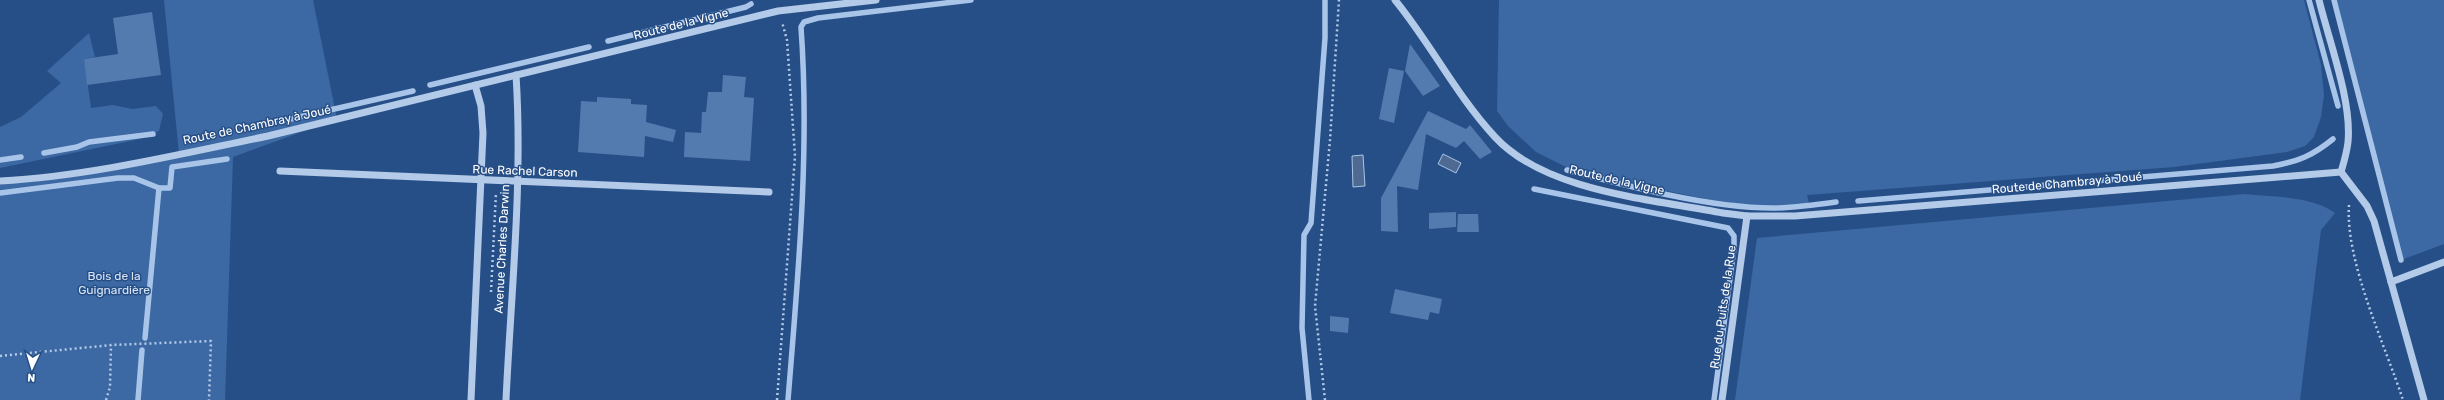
<svg xmlns="http://www.w3.org/2000/svg" width="2444" height="400" font-family="Rubik,sans-serif">
	<style>
		.green { fill: #3c69a3 }
		.water { fill: #4f6a92; stroke: #a8c5e9 }
		.lines { fill: none; stroke-linecap: round; stroke-linejoin: round }
		.stream { stroke: #a8c5e9; stroke-width: 5.5 }
		.building { fill: #547bb0 }
		.path { stroke: #b3cae8; stroke-width: 2.5; stroke-dasharray: 2 3; stroke-linecap: butt }
		.minor { stroke: #b3cae8; stroke-width: 7 }
		.labels { text-anchor: middle; stroke-width: 3; stroke-linejoin: round; paint-order: stroke }
		.street-label { font-size: 12px; fill: #fff; stroke: #274f87 }
		.park-label { font-size: 12px; fill: #d7e5f7; stroke: #274f87 }
	</style>
	<rect width="100%" height="100%" fill="#274f87"/>
	<g class="green">
		<polygon points="164,0 313,0 337,119 233,157 225,400 0,400 0,181 53,176 179,154"/>
		<polygon points="1499,0 2304,0 2321,65 2324,95 2321,117 2314,137 2305,146 2287,152 2174,167 1807,195 1809,204 1755,206 1711,200 1604,178 1566,167 1536,152 1508,126 1497,111"/>
		<polygon points="2334,0 2444,0 2444,244 2401,260"/>
		<polygon points="89,33 95,57 84,59 91,108 113,105 132,109 156,106 163,114 159,131 140,139 0,168 0,127 21,117 61,83 47,71"/>
		<path d="M 2245,194 C 2273,197 2312,196 2335,213 L 2321,230 L 2300,400 L 1735,400 L 1757,238 Z"/>
	</g>
	<g class="water">
		<polygon points="1443,154 1461,163 1456,173 1438,164"/>
		<polygon points="1363,155 1365,186 1353,187 1352,156"/>
	</g>
	<g class="lines">
		<g class="stream">
			<polyline points="2309,0 2338,106"/>
			<polyline points="2334,0 2401,260"/>
			<polyline points="608,41 746,7 751,4"/>
			<polyline points="430,85 589,47"/>
			<polyline points="251,128 413,91"/>
			<polyline points="44,153 77,147 89,142 153,134"/>
			<polyline points="0,160 21,157"/>
			<path d="M 1567,170 C 1627,186 1710,208 1772,208 C 1793,208 1815,205 1836,202"/>
			<polyline points="1534,189 1728,228 1734,236 1734,248 1714,400"/>
			<polyline points="0,193 118,178 134,178 159,188"/>
			<path d="M 1858,201 L 2273,166 C 2299,161 2312,156 2333,139"/>
			<polyline points="145,338 159,188 170,188 172,167 227,159"/>
			<polyline points="138,400 142,350"/>
			<path d="M 788,400 C 798,275 810,152 801,27 L 804,22 L 818,18 L 971,0"/>
			<polyline points="1309,400 1302,328 1304,235 1311,223 1325,38 1325,0"/>
		</g>
	</g>
	<g class="building">
		<polygon points="152,12 161,75 87,85 84,59 118,54 113,18"/>
		<polygon points="1410,44 1440,86 1423,96 1405,71"/>
		<polygon points="1389,68 1404,71 1394,123 1379,119"/>
		<polygon points="723,75 746,77 744,97 754,98 750,161 684,157 685,132 701,133 702,112 706,112 708,92 722,92"/>
		<polygon points="597,97 631,99 631,104 647,105 646,122 676,130 673,142 645,136 644,157 578,152 581,101 597,102"/>
		<polygon points="1428,111 1466,129 1470,125 1492,152 1480,159 1464,141 1456,148 1426,134 1418,190 1397,186 1398,232 1381,231 1381,198"/>
		<polygon points="1456,212 1456,227 1429,229 1429,213"/>
		<polygon points="1458,214 1478,214 1479,232 1457,232"/>
		<polygon points="1395,289 1442,299 1439,314 1430,312 1428,320 1390,313"/>
		<polygon points="1330,316 1349,318 1348,333 1330,331"/>
	</g>
	<g class="lines">
		<g class="path">
			<path d="M 2349,205 C 2345,261 2385,345 2403,400"/>
			<polyline points="491,292 496,193"/>
			<polyline points="0,356 111,345 211,341 209,400"/>
			<polyline points="106,400 110,387 111,345"/>
			<polyline points="777,400 795,156 787,40 782,22"/>
			<polyline points="1325,400 1315,306 1330,140 1339,0"/>
		</g>
		<g class="minor">
			<path d="M 1395,0 C 1431,44 1456,95 1495,137 C 1546,192 1652,199 1723,213 L 1747,216 L 1795,216 L 2341,172"/>
			<path d="M 2319,0 C 2329,41 2352,101 2348,142 C 2347,152 2344,162 2341,172"/>
			<polyline points="280,171 769,192"/>
			<polyline points="2341,172 2367,206 2374,221 2424,400"/>
			<path d="M 0,181 C 90,176 180,154 268,136 L 778,11 L 876,0"/>
			<polyline points="2391,282 2444,262"/>
			<polyline points="471,400 483,133 481,106 475,85"/>
			<path d="M 506,400 C 511,293 523,182 516,75"/>
			<polyline points="1722,400 1747,216"/>
		</g>
	</g>
	<g class="labels">
		<g class="street-label">
			<text transform="translate(681 24) rotate(-14)" y="4">Route de la Vigne</text>
			<text transform="translate(257 125) rotate(-12)" y="4">Route de Chambray à Joué</text>
			<text transform="translate(525 171) rotate(2)" y="4">Rue Rachel Carson</text>
			<text transform="translate(1617 180) rotate(13)" y="4">Route de la Vigne</text>
			<text transform="translate(2067 183) rotate(-5)" y="4">Route de Chambray à Joué</text>
			<text transform="translate(502 249) rotate(-87)" y="4">Avenue Charles Darwin</text>
			<text transform="translate(1723 307) rotate(-82)" y="4">Rue du Puits de la Rue</text>
		</g>
		<g class="park-label">
			<text x="114" y="280">Bois de la<tspan x="114" dy="14">Guignardière</tspan></text>
		</g>
	</g>
	<g transform="translate(32 368) rotate(184)" stroke="#274f87" stroke-width="3" paint-order="stroke">
	<path d="M0-3L7 15L0 10L-7 15Z" fill="#ffffff"/>
	<text y="-6" font-size="11" font-weight="bold" text-anchor="middle" fill="#ffffff">N</text>
	</g>
</svg>
